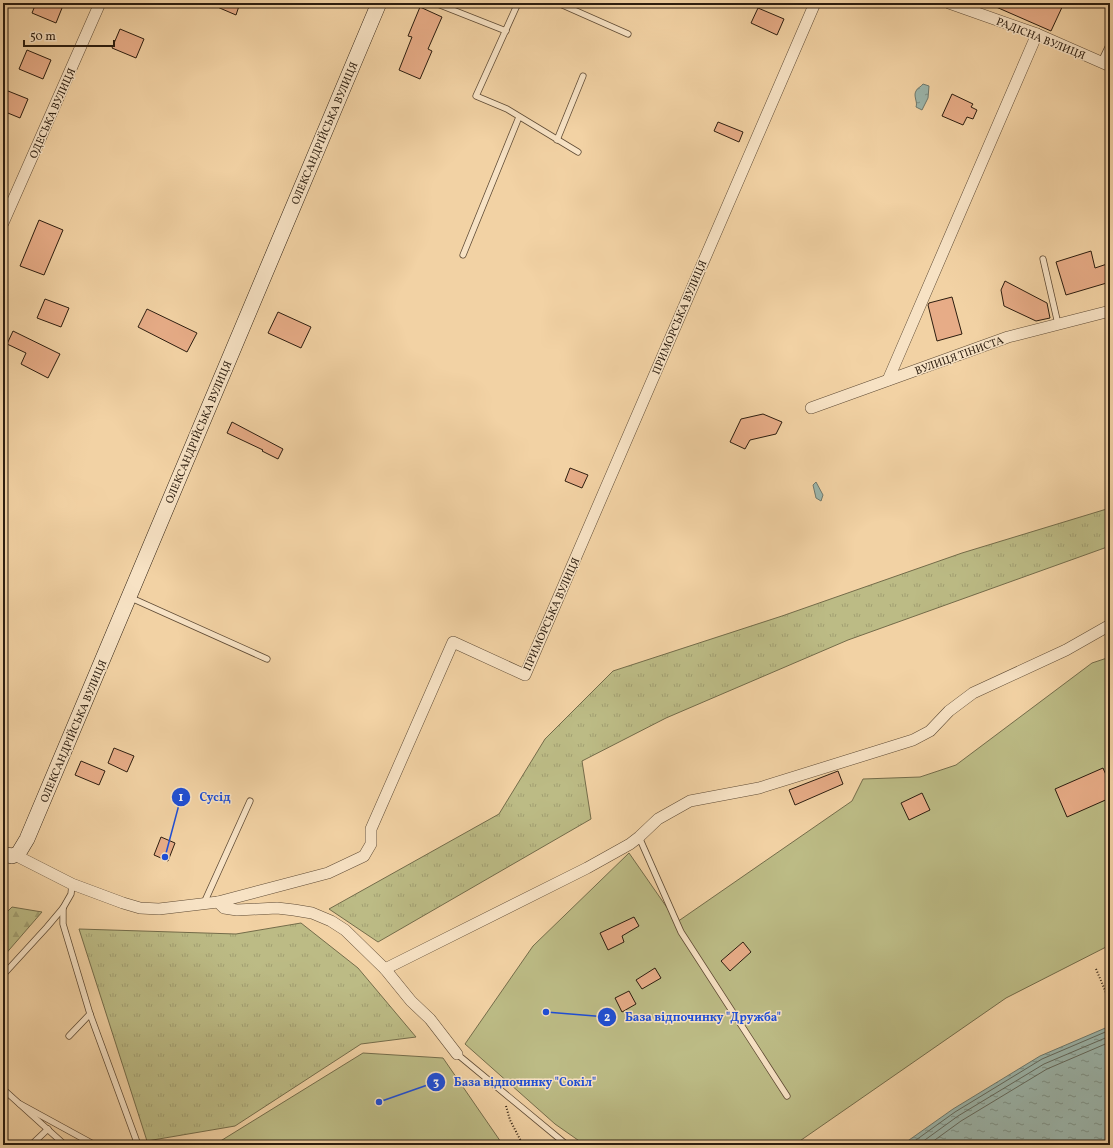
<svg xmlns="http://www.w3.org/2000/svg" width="1113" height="1148" font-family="Vollkorn,serif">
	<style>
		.grass { fill: url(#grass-tufts); stroke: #746c4a }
		.forest { fill: url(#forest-firs); stroke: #746c4a }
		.park { fill: #bcbb85; stroke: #746c4a }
		.water { fill: url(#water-ripples); stroke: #6f796d }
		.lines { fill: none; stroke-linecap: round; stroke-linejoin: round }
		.shore { stroke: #646a5e; stroke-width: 1 }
		.building { fill: #e7ac87; stroke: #2c1d0f }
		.lane-casing { stroke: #5e4a34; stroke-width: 7 }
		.street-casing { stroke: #5e4a34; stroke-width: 12 }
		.secondary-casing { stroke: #2c1d0f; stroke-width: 16 }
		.path { stroke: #2c1d0f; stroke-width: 2; stroke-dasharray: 1 2; stroke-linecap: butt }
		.lane { stroke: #f7e2c4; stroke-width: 5.5 }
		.street { stroke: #f7e2c4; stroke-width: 11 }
		.secondary { stroke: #f7e2c4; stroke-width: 15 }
		.labels { text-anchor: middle; stroke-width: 3; stroke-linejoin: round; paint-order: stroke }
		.street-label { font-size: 11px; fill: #2c1d0f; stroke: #f7e2c4 }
		.leader { fill: none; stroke: #1d4ed8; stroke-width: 1.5 }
		.callout-dot { fill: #1d4ed8; stroke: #f7e2c4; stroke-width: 1.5 }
		.mark-label { font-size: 12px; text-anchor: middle; font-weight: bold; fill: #fff }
		.callout-label { font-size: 12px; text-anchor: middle; font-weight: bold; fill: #1d4ed8; stroke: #f7e2c4; stroke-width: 3; stroke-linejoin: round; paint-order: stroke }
	</style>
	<defs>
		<pattern id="grass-tufts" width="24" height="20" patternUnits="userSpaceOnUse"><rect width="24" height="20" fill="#bcbb85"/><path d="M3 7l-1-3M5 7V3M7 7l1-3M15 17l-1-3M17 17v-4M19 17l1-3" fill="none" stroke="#a2a072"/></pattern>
		<pattern id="forest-firs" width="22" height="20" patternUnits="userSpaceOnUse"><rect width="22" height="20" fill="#bcbb85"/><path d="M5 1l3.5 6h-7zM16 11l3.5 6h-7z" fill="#a2a072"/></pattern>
		<pattern id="water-ripples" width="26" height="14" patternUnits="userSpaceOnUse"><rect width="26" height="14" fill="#9cb6ac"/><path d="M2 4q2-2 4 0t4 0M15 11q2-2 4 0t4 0" fill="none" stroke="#7f938a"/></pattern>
	</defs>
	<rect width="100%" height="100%" fill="#f2d2a4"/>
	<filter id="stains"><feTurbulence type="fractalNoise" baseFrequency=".005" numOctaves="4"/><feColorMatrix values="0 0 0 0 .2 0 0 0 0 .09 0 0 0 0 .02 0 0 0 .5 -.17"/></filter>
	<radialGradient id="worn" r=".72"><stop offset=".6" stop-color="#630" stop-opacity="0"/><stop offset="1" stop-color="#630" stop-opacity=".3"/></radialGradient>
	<g class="grass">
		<polygon points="1110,508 1110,546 848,640 666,718 582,761 591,819 378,942 329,909 499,814 545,739 613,671 782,616 962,553"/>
		<polygon points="301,923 358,968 416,1037 361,1044 235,1126 147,1141 79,929 236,934"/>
	</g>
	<polygon class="forest" points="12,907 42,912 3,957 3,916"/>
	<g class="park">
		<polygon points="1110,657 1110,945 1006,998 794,1145 585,1145 555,1124 465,1044 533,946 629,853 677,922 852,801 863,779 920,777 956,765 1092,663"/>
		<polygon points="363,1053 443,1058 503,1145 214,1145"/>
	</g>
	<g class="water">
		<path d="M 923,84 L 929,86 L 928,98 L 922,110 L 916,107 C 918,102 913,96 916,91 C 917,88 921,87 923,84 Z"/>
		<polygon points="816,482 823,495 821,501 816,498 813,485"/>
		<polygon points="1110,1026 1110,1145 902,1145 953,1109 1040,1056"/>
	</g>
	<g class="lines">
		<g class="shore">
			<polyline points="909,1145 955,1112 1042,1059 1110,1030"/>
			<polyline points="918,1145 958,1116 1044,1064 1110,1036"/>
			<polyline points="928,1145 961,1121 1047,1069 1110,1042"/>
		</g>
	</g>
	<g class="building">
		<polygon points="36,3 64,3 56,23 32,13"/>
		<polygon points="208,3 240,3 236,15"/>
		<polygon points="987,3 1064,3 1051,31"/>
		<polygon points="420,7 442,17 428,49 432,51 420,79 399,70 412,37 408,36"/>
		<polygon points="758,8 784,19 777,35 751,23"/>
		<polygon points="120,29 144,39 136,58 112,48"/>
		<polygon points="27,50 51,60 43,79 19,69"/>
		<polygon points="3,89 28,99 20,118 3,111"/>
		<polygon points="952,94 973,104 971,107 977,110 973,119 967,117 963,125 942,116"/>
		<polygon points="718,122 743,132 739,142 714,131"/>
		<polygon points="39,220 63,230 44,275 20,266"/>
		<polygon points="1091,251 1095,268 1110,263 1110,282 1066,295 1056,262"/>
		<polygon points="1005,281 1047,303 1050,318 1036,321 1004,306 1001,290"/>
		<polygon points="952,297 962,334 937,341 928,305 929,303"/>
		<polygon points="45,299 69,308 61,327 37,318"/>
		<polygon points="147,309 197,333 187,352 138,327"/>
		<polygon points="278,312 311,327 301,348 268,333"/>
		<polygon points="13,331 60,354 48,378 21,364 26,353 7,344"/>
		<polygon points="763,414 782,422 776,434 750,440 745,449 730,442 741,419"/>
		<polygon points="232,422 283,449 278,459 262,451 263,450 227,433"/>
		<polygon points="570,468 588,475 582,488 565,481"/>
		<polygon points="114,748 134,756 127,772 108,763"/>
		<polygon points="81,761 105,771 99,785 75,775"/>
		<polygon points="1103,768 1110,784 1110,798 1067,817 1055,789"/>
		<polygon points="838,771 843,784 795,805 789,790"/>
		<polygon points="922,793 930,810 909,820 901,803"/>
		<polygon points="161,837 175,843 168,861 154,855"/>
		<polygon points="634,917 639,926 622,936 624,942 608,950 600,933"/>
		<polygon points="743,942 751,952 730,971 721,961"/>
		<polygon points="655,968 661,978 642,989 636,980"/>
		<polygon points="629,991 636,1004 622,1012 615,998"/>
	</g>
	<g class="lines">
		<g class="lane-casing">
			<g id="lane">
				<polyline points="435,3 506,31"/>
				<polyline points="518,3 476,96 507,109 578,152"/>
				<polyline points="558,3 628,34"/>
				<polyline points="1101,62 1110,43"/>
				<polyline points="557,140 583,76"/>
				<polyline points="463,255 519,117"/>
				<polyline points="1043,259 1058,324"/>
				<polyline points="129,597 267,659"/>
				<polyline points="639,837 681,932 787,1096"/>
				<polyline points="72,884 71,894 63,908 63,924 90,1014 138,1145"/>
				<polyline points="204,903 250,801"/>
				<polyline points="3,975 47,927 63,908"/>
				<polyline points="69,1036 90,1014"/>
				<polyline points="457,1054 567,1145"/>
				<polyline points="3,1089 65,1145"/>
				<polyline points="20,1104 95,1145"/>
				<polyline points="31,1145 48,1129"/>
			</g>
		</g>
		<g class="street-casing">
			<g id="street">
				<polyline points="949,3 1037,34 1110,66"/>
				<polyline points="3,223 100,3"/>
				<polyline points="888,380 1037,34"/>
				<polyline points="811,408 1008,337 1110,311"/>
				<polyline points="15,855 72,884 123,903 140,908 159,909 218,902"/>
				<polyline points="385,969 587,868 630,844 639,837 658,819 690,801 759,788 913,740 930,731 949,711 973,693 1066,650 1110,625"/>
				<polyline points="457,1054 430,1019 411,1001 385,969 345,930 331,921 312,913 294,910 277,908 237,910 224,908 218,902 328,873 364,856 371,844 371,829 453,642 525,675 815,3"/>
			</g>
		</g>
		<g class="secondary-casing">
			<polyline id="secondary" points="3,854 12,856 18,854 27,839 379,3"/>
		</g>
		<g class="path">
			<polyline points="1096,969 1110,1002"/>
			<polyline points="506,1106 510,1120 523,1145"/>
		</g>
		<use href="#lane" class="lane"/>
		<use href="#street" class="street"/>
		<use href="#secondary" class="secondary"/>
	</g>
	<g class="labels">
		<g class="street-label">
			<text transform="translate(1041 38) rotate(22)" y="4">РАДІСНА ВУЛИЦЯ</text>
			<text transform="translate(52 113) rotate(-66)" y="4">ОДЕСЬКА ВУЛИЦЯ</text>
			<text transform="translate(324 133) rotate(-67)" y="4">ОЛЕКСАНДРІЙСЬКА ВУЛИЦЯ</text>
			<text transform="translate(679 317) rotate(-67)" y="4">ПРИМОРСЬКА ВУЛИЦЯ</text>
			<text transform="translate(959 355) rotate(-20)" y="4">ВУЛИЦЯ ТІНИСТА</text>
			<text transform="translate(198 432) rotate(-67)" y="4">ОЛЕКСАНДРІЙСЬКА ВУЛИЦЯ</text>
			<text transform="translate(551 614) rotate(-66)" y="4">ПРИМОРСЬКА ВУЛИЦЯ</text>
			<text transform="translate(73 731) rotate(-67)" y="4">ОЛЕКСАНДРІЙСЬКА ВУЛИЦЯ</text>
		</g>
	</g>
	<path class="leader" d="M165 857L181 797M546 1012L607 1017M379 1102L436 1082"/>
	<g class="callout-dot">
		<circle cx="165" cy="857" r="4"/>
		<circle cx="546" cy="1012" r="4"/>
		<circle cx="379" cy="1102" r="4"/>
		<circle cx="181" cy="797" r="10"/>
		<circle cx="607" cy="1017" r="10"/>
		<circle cx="436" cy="1082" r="10"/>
	</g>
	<g class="mark-label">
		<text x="181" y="801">1</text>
		<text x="607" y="1021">2</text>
		<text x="436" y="1086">3</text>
	</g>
	<g class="callout-label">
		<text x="215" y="801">Сусід</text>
		<text x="703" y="1021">База відпочинку "Дружба"</text>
		<text x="525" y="1086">База відпочинку "Сокіл"</text>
	</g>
	<rect width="1113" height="1148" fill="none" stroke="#f2d2a4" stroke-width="16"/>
	<rect x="4" y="4" width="1105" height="1140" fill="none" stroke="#2c1d0f" stroke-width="2"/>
	<rect x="8" y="8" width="1097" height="1132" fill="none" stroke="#2c1d0f"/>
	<path d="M24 40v6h90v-6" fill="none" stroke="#2c1d0f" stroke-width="2"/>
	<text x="30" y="40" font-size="12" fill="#2c1d0f" stroke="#f7e2c4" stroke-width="3" paint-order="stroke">50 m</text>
	<rect width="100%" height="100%" filter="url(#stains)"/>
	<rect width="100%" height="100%" fill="url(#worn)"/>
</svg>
